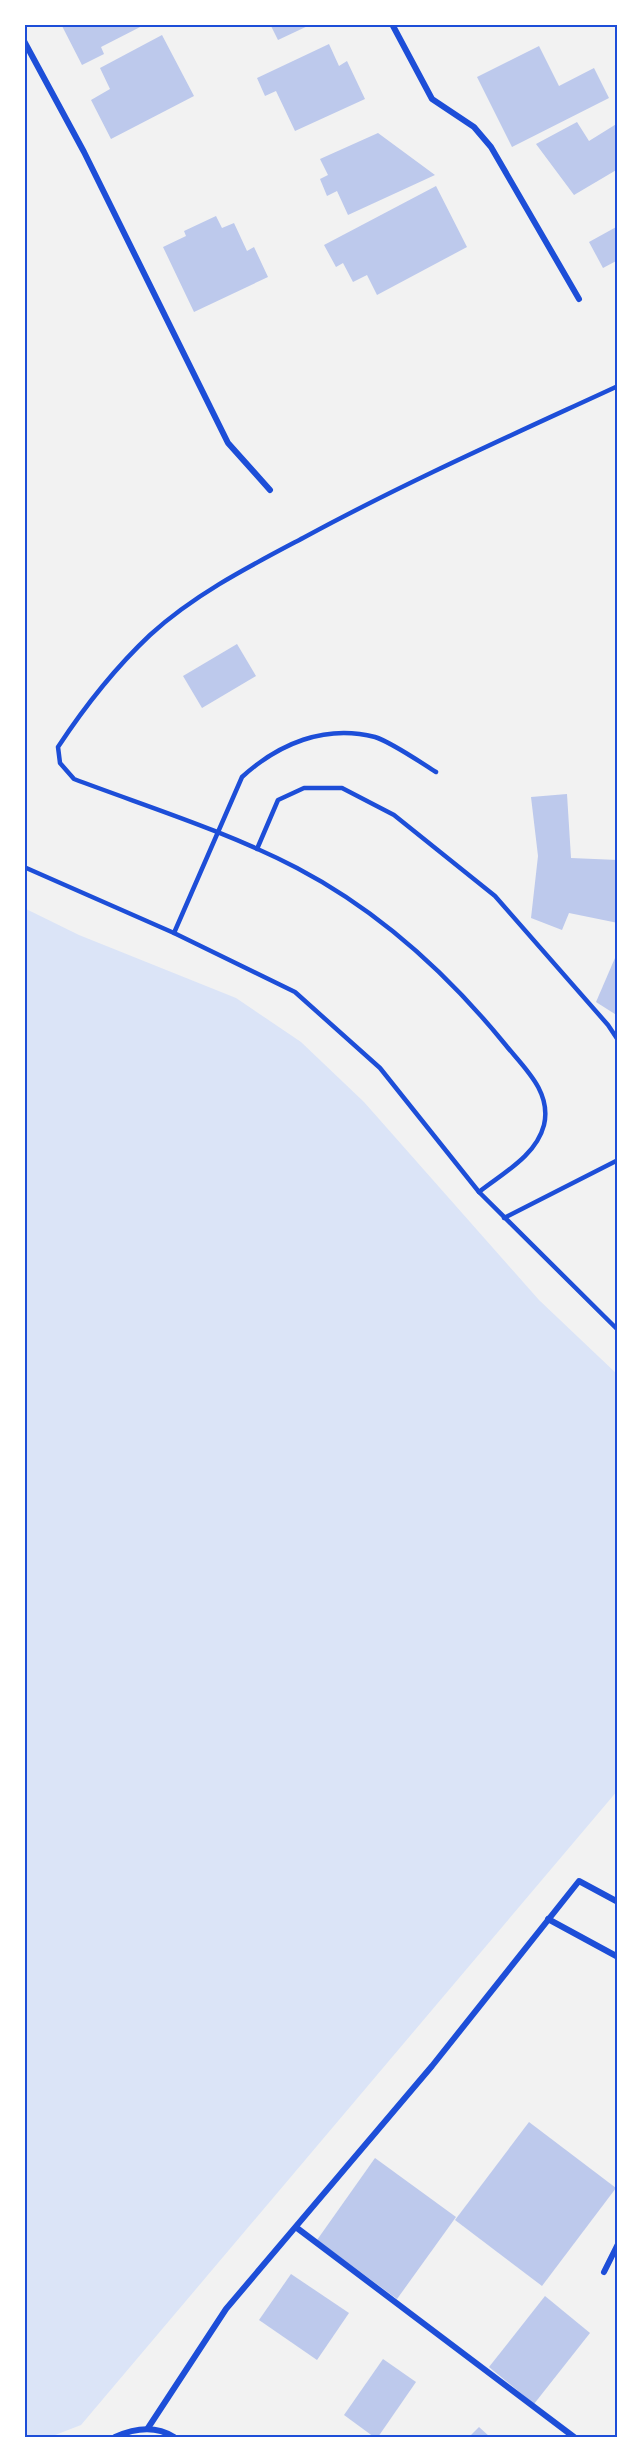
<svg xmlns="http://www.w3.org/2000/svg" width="642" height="2461" font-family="Signika,sans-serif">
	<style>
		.green { fill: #dbe4f7 }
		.building { fill: #bdc9ec }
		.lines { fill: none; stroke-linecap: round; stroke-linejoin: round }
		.service { stroke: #1d4ed8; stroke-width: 4.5 }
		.minor { stroke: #1d4ed8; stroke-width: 6 }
		.neatline { fill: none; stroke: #1d4ed8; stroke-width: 2 }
	</style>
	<rect width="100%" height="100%" fill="#f2f2f2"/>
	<polygon class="green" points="24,908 79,935 236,998 301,1042 364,1102 539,1300 618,1375 618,1790 81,2425 50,2437 24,2436"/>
	<g class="building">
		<polygon points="61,24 146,24 101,47 104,54 82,65"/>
		<polygon points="270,24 312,24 278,40"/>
		<polygon points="162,35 194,96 111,139 91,100 110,89 100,68"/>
		<polygon points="329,44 339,66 347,61 365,99 295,131 276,91 265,96 257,78"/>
		<polygon points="539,46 559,86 594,68 609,98 512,147 477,77"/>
		<polygon points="577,122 589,141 618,123 618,169 574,195 536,144"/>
		<polygon points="378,133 435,175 348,215 337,191 327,196 320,179 328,175 320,159"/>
		<polygon points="436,186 467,247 377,295 367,275 353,282 343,263 336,267 324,245"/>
		<polygon points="216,216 222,228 234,223 247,251 254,247 268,277 194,312 163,247 186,236 184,231"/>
		<polygon points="618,226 618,260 603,268 589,242"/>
		<polygon points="237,644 256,676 202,708 183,676"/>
		<polygon points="567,794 571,858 618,860 618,923 569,913 562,930 531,918 538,856 531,797"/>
		<polygon points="618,951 618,1016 596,1002"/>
		<polygon points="529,2122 616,2188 542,2286 455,2220"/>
		<polygon points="375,2158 456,2217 397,2299 317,2240"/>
		<polygon points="291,2274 349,2313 317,2360 259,2320"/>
		<polygon points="545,2296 590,2333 534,2404 489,2367"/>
		<polygon points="383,2359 416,2382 378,2437 374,2437 344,2415"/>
		<polygon points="479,2427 490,2437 469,2437"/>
	</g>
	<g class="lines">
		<g class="service">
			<polyline points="257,849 278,800 304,788 342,788 394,815 495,896 608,1025 618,1040"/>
			<polyline points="24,867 174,933 295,992 380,1068 479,1192 618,1330"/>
			<path d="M 174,933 L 242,777 C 278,744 325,724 375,737 C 391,742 420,762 436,772"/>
			<path d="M 479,1192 C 503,1173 536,1156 544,1125 C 552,1091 523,1067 504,1043 C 446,972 379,911 297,868 C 226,831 148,807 74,779 L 60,763 L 58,747 C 85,706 114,669 150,635 C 195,594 250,566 303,538 C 406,482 512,435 618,386"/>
			<polyline points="504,1218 618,1160"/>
		</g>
		<g class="minor">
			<polyline points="392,24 432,99 474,127 491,147 579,299"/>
			<polyline points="24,41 84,152 228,443 270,490"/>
			<polyline points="548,1919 618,1957"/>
			<polyline points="297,2228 574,2437"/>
			<polyline points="604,2272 618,2244"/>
			<polyline points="148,2428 226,2309 432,2066 579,1881 618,1902"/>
			<path d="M 115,2437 C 135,2428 155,2425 174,2437"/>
		</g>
	</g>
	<rect width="642" height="2461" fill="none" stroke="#ffffff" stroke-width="51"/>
	<rect x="26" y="26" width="590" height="2410" class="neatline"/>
</svg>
